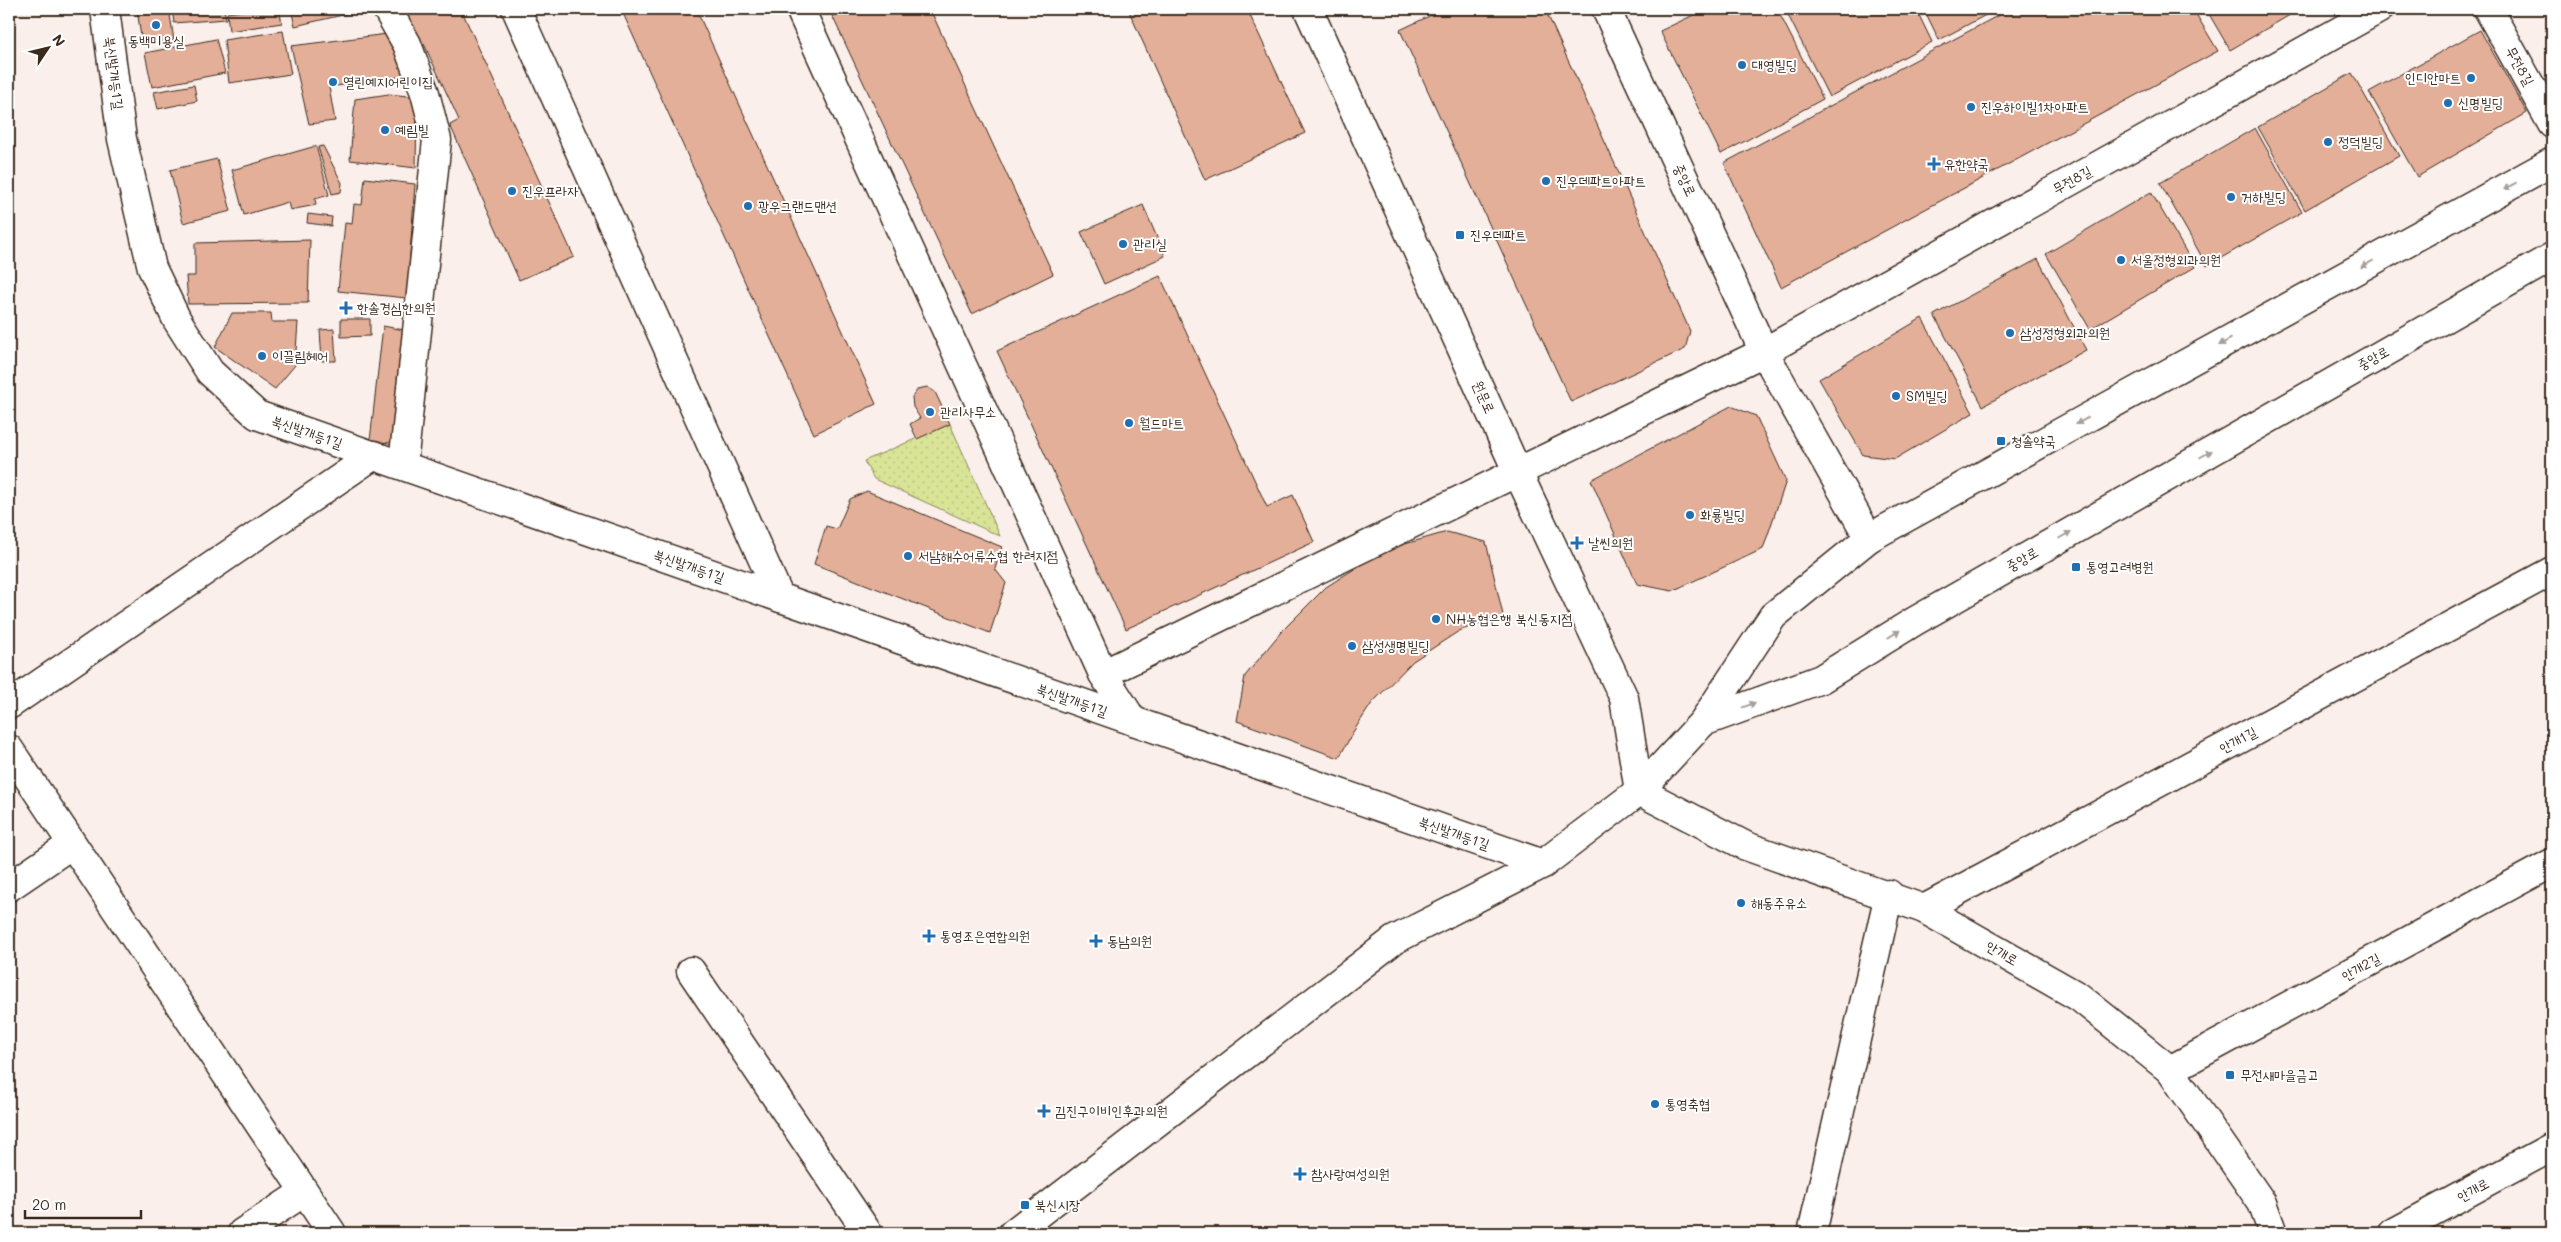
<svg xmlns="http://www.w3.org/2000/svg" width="2561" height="1242" font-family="Mali,'Poor Story',sans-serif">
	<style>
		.park { fill: url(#park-dots); stroke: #8a875a }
		.building { fill: #e4af99; stroke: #3b2a1e }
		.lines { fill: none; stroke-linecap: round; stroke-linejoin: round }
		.minor-casing { stroke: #3b2a1e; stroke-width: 31 }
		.minor { stroke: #fff; stroke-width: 28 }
		.oneway { fill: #a79f9a }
		.poi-dot { fill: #1f6fb2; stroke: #fff; stroke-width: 2 }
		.labels { text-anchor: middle; stroke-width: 4; stroke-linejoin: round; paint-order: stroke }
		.poi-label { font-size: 14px; fill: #3b2a1e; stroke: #fff; text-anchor: start }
		.street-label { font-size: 14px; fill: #3b2a1e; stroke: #fff }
	</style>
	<defs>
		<pattern id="park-dots" width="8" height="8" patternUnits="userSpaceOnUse" patternTransform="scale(1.25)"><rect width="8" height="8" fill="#d9e497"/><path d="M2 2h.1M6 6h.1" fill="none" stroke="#bbc482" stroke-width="1.8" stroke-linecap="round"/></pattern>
	</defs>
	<rect width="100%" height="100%" fill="#faefeb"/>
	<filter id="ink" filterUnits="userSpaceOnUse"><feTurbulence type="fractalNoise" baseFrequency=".02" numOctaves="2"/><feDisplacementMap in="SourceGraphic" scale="10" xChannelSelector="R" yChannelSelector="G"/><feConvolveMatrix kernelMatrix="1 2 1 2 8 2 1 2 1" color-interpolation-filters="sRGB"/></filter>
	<g filter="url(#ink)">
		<polygon class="park" points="950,424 1000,536 874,479 864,461"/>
		<g class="building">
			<polygon points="137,9 169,9 174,40 142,44"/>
			<polygon points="172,9 224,9 226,19 174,23"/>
			<polygon points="255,9 279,9 282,23 229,31 227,13"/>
			<polygon points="291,9 350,9 351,13 295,26"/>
			<polygon points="397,9 461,9 574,257 519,280 450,125 459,120 424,44 414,47"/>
			<polygon points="621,9 696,9 876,404 814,434"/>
			<polygon points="829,9 930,9 1053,274 972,314"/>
			<polygon points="1128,9 1247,9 1305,133 1205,180"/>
			<polygon points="1444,9 1545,9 1690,331 1685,349 1571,402 1400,30"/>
			<polygon points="1706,9 1777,9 1823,99 1721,154 1660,31"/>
			<polygon points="1785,9 1916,9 1932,42 1829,97"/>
			<polygon points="1924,9 1997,9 1939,40"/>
			<polygon points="2010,9 2193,9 2218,51 1781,287 1724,163"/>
			<polygon points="2206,9 2300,9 2230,50"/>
			<polygon points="2480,30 2527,113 2417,177 2369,92"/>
			<polygon points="283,31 291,74 229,83 224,40"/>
			<polygon points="395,33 406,76 329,87 335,121 309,124 291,46"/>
			<polygon points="216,39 225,73 152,87 145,53"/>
			<polygon points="2352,73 2399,156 2305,210 2258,127"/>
			<polygon points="194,85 197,101 158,109 154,92"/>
			<polygon points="389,94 417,97 416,168 350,160 355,99"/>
			<polygon points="2255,128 2302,212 2207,266 2160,183"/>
			<polygon points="316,146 329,195 315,199 316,205 290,210 288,202 244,215 232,170"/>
			<polygon points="323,146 342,183 341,192 332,194 318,147"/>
			<polygon points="217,159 231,211 183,223 170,170"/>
			<polygon points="365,178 415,184 407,298 338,291 345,223 352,224 354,204 362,205"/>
			<polygon points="2151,192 2195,267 2090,329 2046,254"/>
			<polygon points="1143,205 1165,256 1104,284 1081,232"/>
			<polygon points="308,214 332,217 331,226 307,223"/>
			<polygon points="310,240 308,303 188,304 186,276 195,276 195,243"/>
			<polygon points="2038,259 2086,350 1983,406 1934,315"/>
			<polygon points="1160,276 1267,507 1293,495 1314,542 1126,629 997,351"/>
			<polygon points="232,313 271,313 272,322 298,322 295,365 275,389 215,347"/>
			<polygon points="1922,318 1973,413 1895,459 1863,455 1819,379"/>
			<polygon points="341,319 370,319 370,336 341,337"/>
			<polygon points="383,326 409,331 399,444 370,441"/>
			<polygon points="334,329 336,361 322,361 320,330"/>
			<polygon points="927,387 935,392 950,424 917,439 910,424 920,418 913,407 912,397 918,389"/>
			<polygon points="1731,406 1756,416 1786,481 1763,549 1672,591 1637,584 1591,480"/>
			<polygon points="867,491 1002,547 995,569 1006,583 990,633 814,564 826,526 837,529 850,499"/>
			<polygon points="1447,532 1486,542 1503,615 1459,631 1413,661 1372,703 1353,732 1339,758 1237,721 1245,676 1281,632 1326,587 1384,550"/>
		</g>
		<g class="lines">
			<g class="minor-casing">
				<g id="minor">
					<polyline points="105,9 122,139 152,268 177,320 210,372 257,415 1543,864"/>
					<polyline points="387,9 407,44 425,93 437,140 403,465"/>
					<polyline points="516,9 780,598"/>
					<polyline points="800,9 1103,674 1133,721"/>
					<polyline points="1308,9 1518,473 1624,698 1639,791 1746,846 1924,909 2079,997 2170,1070 2262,1203 2273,1233"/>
					<polyline points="1606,9 1764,352 1869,538"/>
					<polyline points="2488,9 2552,124"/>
					<polyline points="1103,674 1764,352 2379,9"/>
					<polyline points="9,705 374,455"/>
					<polyline points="1703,722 1821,679 1915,621 2552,257"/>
					<polyline points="9,749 332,1233"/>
					<polyline points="9,887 72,844"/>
					<polyline points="1924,909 2552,571"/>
					<polyline points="691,971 868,1233"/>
					<polyline points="2170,1070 2552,863"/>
					<polyline points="242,1233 304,1192"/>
					<polyline points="1013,1233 1394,940 1543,864 1639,791 1703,722 1773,616 1869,538 2552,162"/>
					<polyline points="1812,1233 1889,894"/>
					<polyline points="2393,1233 2552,1147"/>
				</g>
			</g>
			<use href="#minor" class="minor"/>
		</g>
		<defs><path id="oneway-solid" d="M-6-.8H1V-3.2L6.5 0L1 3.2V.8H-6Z" transform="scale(1.25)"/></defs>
		<g class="oneway">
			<use href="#oneway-solid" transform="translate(2510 186) rotate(151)"/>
			<use href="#oneway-solid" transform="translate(2367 264) rotate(151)"/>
			<use href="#oneway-solid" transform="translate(2225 342) rotate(151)"/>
			<use href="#oneway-solid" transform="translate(2082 421) rotate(151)"/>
			<use href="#oneway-solid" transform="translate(2206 454) rotate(-30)"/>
			<use href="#oneway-solid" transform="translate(2065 535) rotate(-30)"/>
			<use href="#oneway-solid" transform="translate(1894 634) rotate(-32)"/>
			<use href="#oneway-solid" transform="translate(1749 705) rotate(-20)"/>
		</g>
	</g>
	<g class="poi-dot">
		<circle cx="156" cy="25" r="5"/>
		<circle cx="1742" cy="65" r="5"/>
		<circle cx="2471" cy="78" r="5"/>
		<circle cx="333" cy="82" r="5"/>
		<circle cx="2448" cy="103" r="5"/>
		<circle cx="1971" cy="107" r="5"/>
		<circle cx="385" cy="130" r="5"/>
		<circle cx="2328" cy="142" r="5"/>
		<path d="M1931.5 156.5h5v5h5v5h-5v5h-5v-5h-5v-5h5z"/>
		<circle cx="1546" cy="181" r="5"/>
		<circle cx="512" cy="191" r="5"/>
		<circle cx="2231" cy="197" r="5"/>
		<circle cx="748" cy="206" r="5"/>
		<rect x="1455" y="230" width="10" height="10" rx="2.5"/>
		<circle cx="1123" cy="244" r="5"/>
		<circle cx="2121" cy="260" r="5"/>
		<path d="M343.5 300.5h5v5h5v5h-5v5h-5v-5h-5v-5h5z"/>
		<circle cx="2010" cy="333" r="5"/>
		<circle cx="262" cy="356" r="5"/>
		<circle cx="1896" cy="396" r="5"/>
		<circle cx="930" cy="412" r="5"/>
		<circle cx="1129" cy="423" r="5"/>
		<rect x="1996" y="436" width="10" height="10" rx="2.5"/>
		<circle cx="1690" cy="515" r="5"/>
		<path d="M1574.5 535.5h5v5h5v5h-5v5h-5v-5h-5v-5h5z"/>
		<circle cx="908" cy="556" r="5"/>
		<rect x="2071" y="562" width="10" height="10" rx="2.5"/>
		<circle cx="1436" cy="619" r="5"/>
		<circle cx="1352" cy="646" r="5"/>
		<circle cx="1741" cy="903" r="5"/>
		<path d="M926.5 928.5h5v5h5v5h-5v5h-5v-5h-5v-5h5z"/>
		<path d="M1093.5 933.5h5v5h5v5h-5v5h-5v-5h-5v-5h5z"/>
		<rect x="2225" y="1070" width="10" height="10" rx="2.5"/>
		<circle cx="1655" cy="1104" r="5"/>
		<path d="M1041.5 1103.5h5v5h5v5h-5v5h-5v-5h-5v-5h5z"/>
		<path d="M1297.5 1166.5h5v5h5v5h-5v5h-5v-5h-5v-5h5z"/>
		<rect x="1020" y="1200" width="10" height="10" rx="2.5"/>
	</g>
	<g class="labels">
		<g class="poi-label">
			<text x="156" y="46" text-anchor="middle">동백미용실</text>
			<text x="1752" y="70">대영빌딩</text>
			<text x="2461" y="83" text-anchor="end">인디안마트</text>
			<text x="343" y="87">열린예지어린이집</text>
			<text x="2458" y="108">신명빌딩</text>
			<text x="1981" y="112">진우하이빌1차아파트</text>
			<text x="395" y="135">예림빌</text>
			<text x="2338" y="147">정덕빌딩</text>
			<text x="1944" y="169">유한약국</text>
			<text x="1556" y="186">진우데파트아파트</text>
			<text x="522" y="196">진우프라자</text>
			<text x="2241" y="202">거하빌딩</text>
			<text x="758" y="211">광우그랜드맨션</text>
			<text x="1470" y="240">진우데파트</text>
			<text x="1133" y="249">관리실</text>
			<text x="2131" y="265">서울정형외과의원</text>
			<text x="357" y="313">한솔경심한의원</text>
			<text x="2020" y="338">삼성정형외과의원</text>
			<text x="272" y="361">이끌림헤어</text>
			<text x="1906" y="401">SM빌딩</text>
			<text x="940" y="417">관리사무소</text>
			<text x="1139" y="428">월드마트</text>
			<text x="2011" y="446">청솔약국</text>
			<text x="1700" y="520">화룡빌딩</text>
			<text x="1588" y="548">날씬의원</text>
			<text x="918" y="561">서남해수어류수협 한려지점</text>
			<text x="2086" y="572">통영고려병원</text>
			<text x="1446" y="624">NH농협은행 북신동지점</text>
			<text x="1362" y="651">삼성생명빌딩</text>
			<text x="1751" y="908">해동주유소</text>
			<text x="940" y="941">통영조은연합의원</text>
			<text x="1107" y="946">동남의원</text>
			<text x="2240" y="1080">무전새마을금고</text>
			<text x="1665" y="1109">통영축협</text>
			<text x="1055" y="1116">김진구이비인후과의원</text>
			<text x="1311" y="1179">참사랑여성의원</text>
			<text x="1035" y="1210">북신시장</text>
		</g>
		<g class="street-label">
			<text transform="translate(2520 66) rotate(61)" y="5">무전8길</text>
			<text transform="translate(114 73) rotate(83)" y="5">북신발개등1길</text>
			<text transform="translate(1685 180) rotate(65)" y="5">중앙로</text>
			<text transform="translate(2072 180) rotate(-29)" y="5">무전8길</text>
			<text transform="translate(2373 358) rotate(-29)" y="5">중앙로</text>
			<text transform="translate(1484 397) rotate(66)" y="5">원문로</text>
			<text transform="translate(307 432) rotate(19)" y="5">북신발개등1길</text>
			<text transform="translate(2022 559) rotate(-30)" y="5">중앙로</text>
			<text transform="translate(689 566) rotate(19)" y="5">북신발개등1길</text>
			<text transform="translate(1072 700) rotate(19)" y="5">북신발개등1길</text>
			<text transform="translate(2238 740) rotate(-28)" y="5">안개1길</text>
			<text transform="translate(1454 833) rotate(19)" y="5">북신발개등1길</text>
			<text transform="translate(2002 953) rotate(30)" y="5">안개로</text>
			<text transform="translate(2361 967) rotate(-29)" y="5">안개2길</text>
			<text transform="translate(2473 1190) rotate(-29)" y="5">안개로</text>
		</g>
	</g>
	<rect width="2561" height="1242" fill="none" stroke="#fff" stroke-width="30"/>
	<rect x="15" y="15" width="2531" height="1212" fill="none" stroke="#3b2a1e" stroke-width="2" filter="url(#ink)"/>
	<g transform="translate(48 48) rotate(55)" stroke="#ffffff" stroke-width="4" paint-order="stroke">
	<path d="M0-4L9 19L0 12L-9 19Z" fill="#3b2a1e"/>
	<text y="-8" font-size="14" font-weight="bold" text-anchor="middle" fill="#3b2a1e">N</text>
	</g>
	<path d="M25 1210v8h116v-8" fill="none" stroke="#3b2a1e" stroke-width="2.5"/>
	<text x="32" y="1210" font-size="15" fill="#3b2a1e" stroke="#ffffff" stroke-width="4" paint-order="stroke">20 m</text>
</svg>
